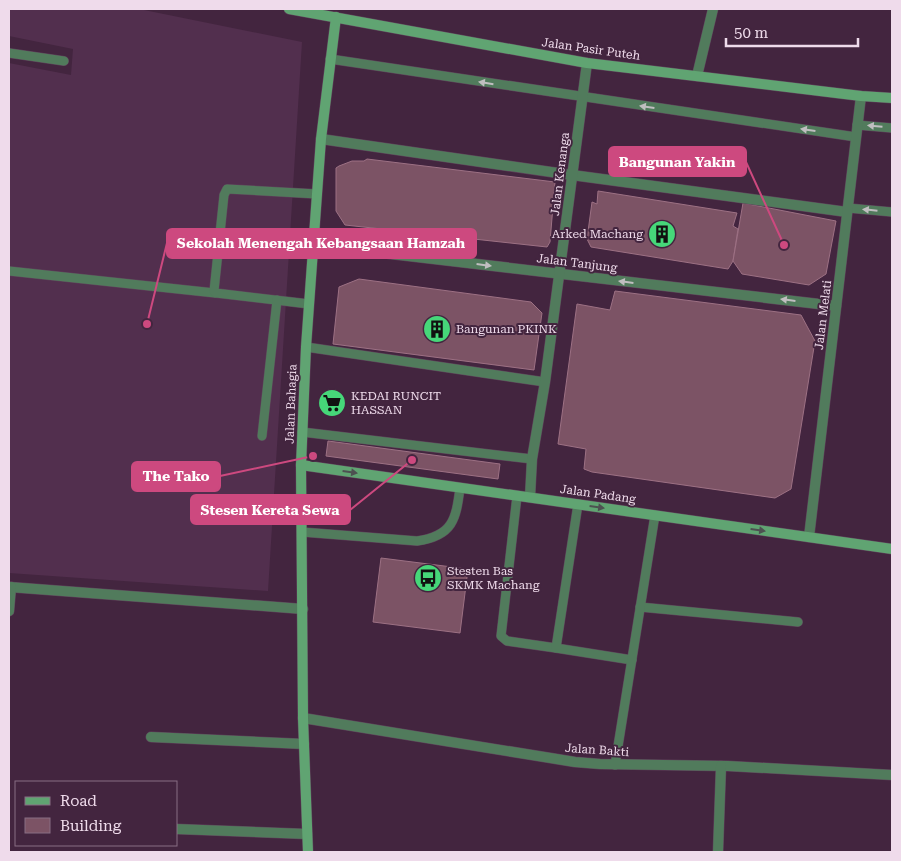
<svg xmlns="http://www.w3.org/2000/svg" width="901" height="861" font-family="'Roboto Serif',serif">
	<style>
		.built { fill: #522f4e }
		.building { fill: #7c5365; stroke: #9d7184 }
		.lines { fill: none; stroke-linecap: round; stroke-linejoin: round }
		.lane-casing { stroke: #5f425b; stroke-width: 10 }
		.street-casing { stroke: #5f425b; stroke-width: 11 }
		.secondary-casing { stroke: #5f425b; stroke-width: 11 }
		.lane { stroke: #517b5c; stroke-width: 9 }
		.street { stroke: #517b5c; stroke-width: 10 }
		.secondary { stroke: #60a472; stroke-width: 10 }
		.oneway { fill: #c0bec0 }
		.oneway2 { fill: #4d5151 }
		.labels { text-anchor: middle; stroke-width: 4; stroke-linejoin: round; paint-order: stroke }
		.street-label { font-size: 12px; fill: #efdbeb; stroke: #43253f }
		.poi-label { font-size: 12px; fill: #efdbeb; stroke: #43253f; text-anchor: start }
		.leader { fill: none; stroke: #cd497f; stroke-width: 2 }
		.callout-dot { fill: #cd497f; stroke: #43253f; stroke-width: 2 }
		.callout { fill: #cd497f; stroke: #cd497f; stroke-width: 2 }
		.callout-label { font-size: 14px; text-anchor: middle; font-weight: bold; fill: #fff }
	</style>
	<rect width="100%" height="100%" fill="#43253f"/>
	<polygon class="built" points="10,9 139,9 302,42 268,591 9,573 9,63 71,75 73,49 9,36"/>
	<g class="building">
		<polygon points="367,159 555,182 550,242 547,247 345,225 336,211 336,168 339,166 352,161 364,161"/>
		<polygon points="598,191 737,213 733,226 738,229 733,261 728,269 591,247 587,239 592,202 597,204"/>
		<polygon points="743,203 836,221 826,274 809,285 742,274 733,261"/>
		<polygon points="359,279 531,302 542,313 534,370 333,344 339,287"/>
		<polygon points="615,291 801,315 815,341 791,489 775,498 592,472 584,469 586,449 558,444 577,304 610,310"/>
		<polygon points="328,441 500,464 498,479 326,456"/>
		<polygon points="381,558 468,569 460,633 373,622"/>
	</g>
	<g class="lines">
		<g class="lane-casing">
			<g id="lane">
				<polyline points="9,53 64,61"/>
				<polyline points="330,59 856,137"/>
				<polyline points="857,125 892,128"/>
				<polyline points="848,208 892,212"/>
				<polyline points="9,271 215,293"/>
				<polyline points="309,304 216,293 214,291 224,195 227,189 317,194"/>
				<polyline points="306,347 545,382"/>
				<polyline points="302,432 532,459"/>
				<polyline points="262,436 277,300"/>
				<polyline points="517,496 501,636 507,641 556,648"/>
				<polyline points="578,504 556,648 632,660"/>
				<path d="M 302,532 L 417,541 C 453,536 456,519 460,488"/>
				<polyline points="640,607 798,622"/>
				<polyline points="615,765 655,515"/>
			</g>
		</g>
		<g class="street-casing">
			<g id="street">
				<polyline points="697,76 713,9"/>
				<polyline points="321,139 572,175 847,212"/>
				<polyline points="314,245 836,306"/>
				<polyline points="530,497 532,459 545,382 587,63"/>
				<polyline points="809,537 861,96"/>
				<polyline points="9,587 303,609"/>
				<polyline points="9,611 11,587"/>
				<polyline points="303,718 575,762 600,764 728,766 892,775"/>
				<polyline points="151,737 304,744"/>
				<polyline points="176,829 307,834"/>
				<polyline points="718,852 721,766"/>
			</g>
		</g>
		<g class="secondary-casing">
			<g id="secondary">
				<polyline points="289,9 587,63 861,96 892,98"/>
				<polyline points="301,465 892,549"/>
				<polyline points="308,852 303,718 301,465 306,347 317,194 321,139 336,17"/>
			</g>
		</g>
		<use href="#lane" class="lane"/>
		<use href="#street" class="street"/>
		<use href="#secondary" class="secondary"/>
	</g>
	<defs><path id="oneway-solid" d="M-6-.8H1V-3.2L6.5 0L1 3.2V.8H-6Z" transform="scale(1.25)"/></defs>
	<g class="oneway">
		<use href="#oneway-solid" transform="translate(486 83) rotate(-171)"/>
		<use href="#oneway-solid" transform="translate(647 107) rotate(-172)"/>
		<use href="#oneway-solid" transform="translate(875 126) rotate(-175)"/>
		<use href="#oneway-solid" transform="translate(808 130) rotate(-172)"/>
		<use href="#oneway-solid" transform="translate(870 210) rotate(-174)"/>
		<use href="#oneway-solid" transform="translate(484 265) rotate(7)"/>
		<use href="#oneway-solid" transform="translate(626 282) rotate(-173)"/>
		<use href="#oneway-solid" transform="translate(788 300) rotate(-173)"/>
	</g>
	<g class="oneway2">
		<use href="#oneway-solid" transform="translate(350 472) rotate(8)"/>
		<use href="#oneway-solid" transform="translate(597 507) rotate(8)"/>
		<use href="#oneway-solid" transform="translate(758 530) rotate(8)"/>
	</g>
	<defs>
		<g id="building-disc" transform="scale(1.4375)"><circle r="9.5" fill="#46d779" stroke="#43253f"/><path d="M-4-6H4V6H1V3H-1V6H-4ZM-2.5-4.3h1.7v1.8h-1.7ZM.8-4.3h1.7v1.8H.8ZM-2.5-1h1.7V.8h-1.7ZM.8-1h1.7V.8H.8Z" fill="#111"/></g>
		<g id="supermarket-disc" transform="scale(1.4375)"><circle r="9.5" fill="#46d779" stroke="#43253f"/><path d="M-6-5.5h2.5l.6 2H6L4.5 2H-2.5L-4.4-4H-6ZM-1.5 3.2a1.3 1.3 0 1 0 .1 0ZM3 3.2a1.3 1.3 0 1 0 .1 0Z" fill="#111"/></g>
		<g id="bus-disc" transform="scale(1.4375)"><circle r="9.5" fill="#46d779" stroke="#43253f"/><path d="M-5-6H5V4H4V6H2V4H-2V6H-4V4H-5ZM-3.5-4V0h7V-4ZM-3.5 1.2v1.5H-2V1.2ZM2 1.2v1.5H3.5V1.2Z" fill="#111"/></g>
	</defs>
	<g fill-rule="evenodd">
		<use href="#building-disc" x="662" y="234"/>
		<use href="#building-disc" x="437" y="329"/>
		<use href="#supermarket-disc" x="332" y="403"/>
		<use href="#bus-disc" x="428" y="578"/>
	</g>
	<g class="labels">
		<g class="street-label">
			<text transform="translate(591 49) rotate(8)" y="4">Jalan Pasir Puteh</text>
			<text transform="translate(560 174) rotate(-83)" y="4">Jalan Kenanga</text>
			<text transform="translate(577 263) rotate(7)" y="4">Jalan Tanjung</text>
			<text transform="translate(823 315) rotate(-83)" y="4">Jalan Melati</text>
			<text transform="translate(291 404) rotate(-88)" y="4">Jalan Bahagia</text>
			<text transform="translate(598 494) rotate(8)" y="4">Jalan Padang</text>
			<text transform="translate(597 750) rotate(4)" y="4">Jalan Bakti</text>
		</g>
		<g class="poi-label">
			<text x="643" y="238" text-anchor="end">Arked Machang</text>
			<text x="456" y="333">Bangunan PKINK</text>
			<text x="351" y="400">KEDAI RUNCIT<tspan x="351" dy="14">HASSAN</tspan></text>
			<text x="447" y="575">Stesten Bas<tspan x="447" dy="14">SKMK Machang</tspan></text>
		</g>
	</g>
	<path class="leader" d="M784 245L746 162M147 324L167 243M313 456L220 476M412 460L350 510"/>
	<g class="callout-dot">
		<circle cx="784" cy="245" r="5"/>
		<circle cx="147" cy="324" r="5"/>
		<circle cx="313" cy="456" r="5"/>
		<circle cx="412" cy="460" r="5"/>
	</g>
	<g class="callout">
		<rect x="609" y="147" width="137" height="29" rx="5"/>
		<rect x="167" y="229" width="309" height="29" rx="5"/>
		<rect x="132" y="462" width="88" height="29" rx="5"/>
		<rect x="191" y="495" width="159" height="29" rx="5"/>
	</g>
	<g class="callout-label">
		<text x="677" y="167">Bangunan Yakin</text>
		<text x="321" y="248">Sekolah Menengah Kebangsaan Hamzah</text>
		<text x="176" y="481">The Tako</text>
		<text x="270" y="515">Stesen Kereta Sewa</text>
	</g>
	<rect width="901" height="861" fill="none" stroke="#efdbeb" stroke-width="20"/>
	<rect x="15" y="781" width="162" height="65" fill="#43253f" stroke="#886e84"/>
	<rect x="25" y="797" width="25" height="8" fill="#60a472" stroke="#886e84"/>
	<text x="60" y="806" font-size="15" fill="#efdbeb">Road</text>
	<rect x="25" y="818" width="25" height="15" fill="#7c5365" stroke="#886e84"/>
	<text x="60" y="831" font-size="15" fill="#efdbeb">Building</text>
	<path d="M726 38v8h132v-8" fill="none" stroke="#efdbeb" stroke-width="2.5"/>
	<text x="734" y="38" font-size="15" fill="#efdbeb" stroke="#43253f" stroke-width="4" paint-order="stroke">50 m</text>
</svg>
